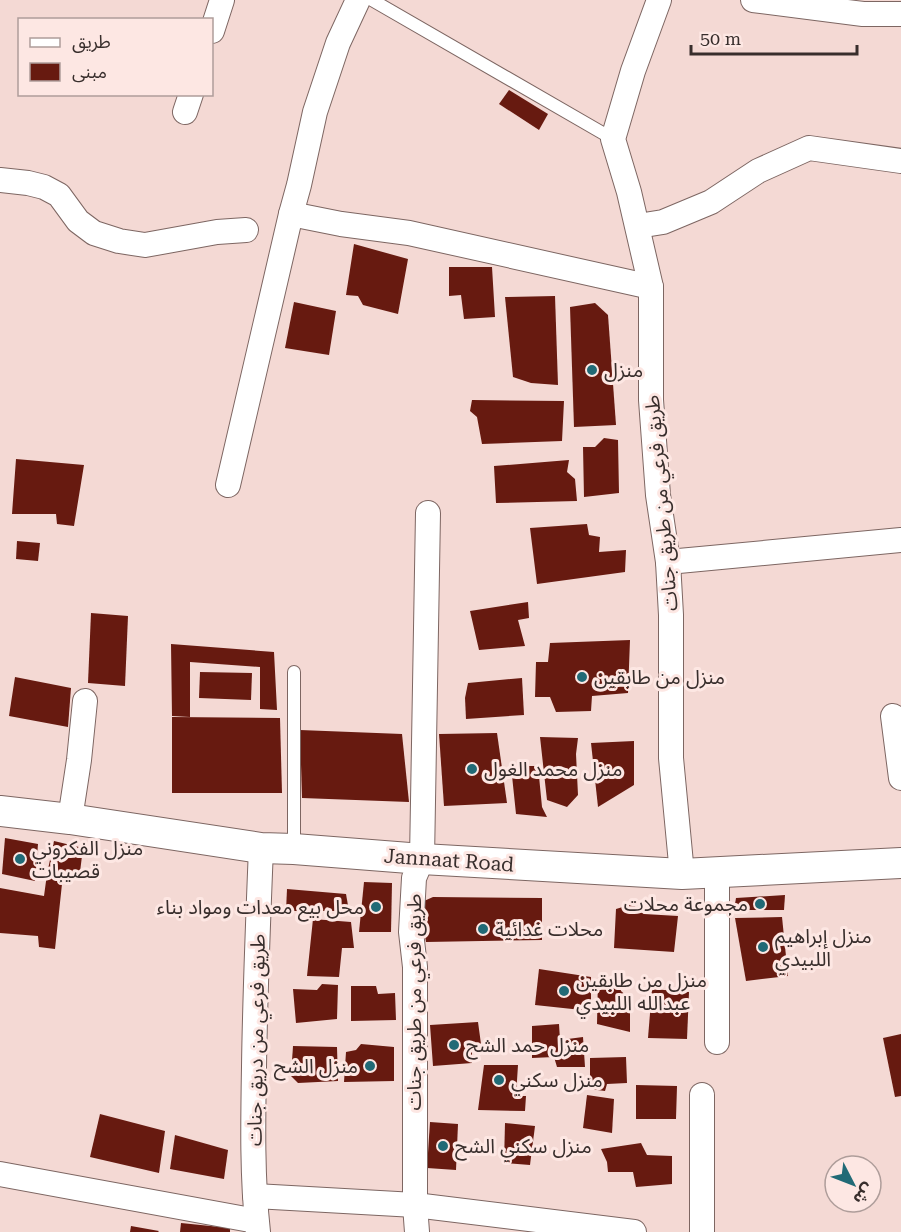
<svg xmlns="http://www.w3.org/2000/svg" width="901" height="1232" font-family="'Roboto Serif','Noto Sans Arabic',serif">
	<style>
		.building { fill: #671a10 }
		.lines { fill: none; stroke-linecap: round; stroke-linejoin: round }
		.service-casing { stroke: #7d6662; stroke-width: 14 }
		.minor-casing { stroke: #7d6662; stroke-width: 26 }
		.tertiary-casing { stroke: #7d6662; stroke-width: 32 }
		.service { stroke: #fff; stroke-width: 12 }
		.minor { stroke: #fff; stroke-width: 24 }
		.tertiary { stroke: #fff; stroke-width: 30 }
		.poi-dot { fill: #216a76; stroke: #fde7e3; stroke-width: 2 }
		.labels { text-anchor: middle; stroke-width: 6; stroke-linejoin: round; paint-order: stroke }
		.poi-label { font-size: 20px; fill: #382e2c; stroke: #fde7e3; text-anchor: start }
		.street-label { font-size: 20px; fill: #382e2c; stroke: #fde7e3 }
	</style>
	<rect width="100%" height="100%" fill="#f4d9d4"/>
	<g class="building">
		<polygon points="509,90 548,114 539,130 499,104"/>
		<polygon points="354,244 408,259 398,314 363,305 358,296 346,295"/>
		<polygon points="449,267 492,267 495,317 464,319 461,295 449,296"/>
		<polygon points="555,296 558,385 531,383 513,377 505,297"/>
		<polygon points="294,302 336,311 329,355 285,348"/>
		<polygon points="595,303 608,315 616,425 574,427 570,307"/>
		<polygon points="472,400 564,401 562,441 482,444 477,417 470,411"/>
		<polygon points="604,438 618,440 619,493 584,497 583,447 595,447"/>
		<polygon points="16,459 84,465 74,526 57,524 56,514 12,514"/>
		<polygon points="569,460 567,472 575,479 577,501 496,503 494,466"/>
		<polygon points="587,524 589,535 600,537 599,552 626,550 625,572 537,584 530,528"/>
		<polygon points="17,541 40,543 38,561 16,559"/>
		<polygon points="528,602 529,618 518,620 525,646 479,650 470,611"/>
		<polygon points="91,613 128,616 125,686 88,683"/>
		<polygon points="630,640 628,693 592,696 591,711 556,712 550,697 535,697 536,662 548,662 550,643"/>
		<polygon points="171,644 274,652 277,710 260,709 260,667 190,662 190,717 172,716"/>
		<polygon points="200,672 252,673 251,700 199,698"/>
		<polygon points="15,677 71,688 68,727 9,716"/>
		<polygon points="522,678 524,715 466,719 465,698 468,683"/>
		<polygon points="172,717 280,718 282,793 172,793"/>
		<polygon points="300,730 402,734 409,802 302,798"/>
		<polygon points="497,733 507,803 444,806 439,734"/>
		<polygon points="540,737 578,738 576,754 578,795 567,807 547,800"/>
		<polygon points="634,741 634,785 598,807 591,743"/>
		<polygon points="511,766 538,766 542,807 547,817 516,814"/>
		<polygon points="5,838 38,844 35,881 2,874"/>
		<polygon points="54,841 83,848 79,880 47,874 62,884 55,949 39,947 38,936 0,933 0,888 44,896 47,874"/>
		<polygon points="364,882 392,883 391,932 359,932"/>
		<polygon points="287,889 346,894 349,911 286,911"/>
		<polygon points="785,895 784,910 734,910 736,898"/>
		<polygon points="433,897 542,898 542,940 426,942 422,918 424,901"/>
		<polygon points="633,904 639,911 644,914 678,916 674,952 614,948 616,909"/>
		<polygon points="782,917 788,976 746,981 735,918"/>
		<polygon points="313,919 351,922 354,948 342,948 339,977 307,976"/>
		<polygon points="539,969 591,977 591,1011 535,1005"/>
		<polygon points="598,977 618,978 621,991 630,999 630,1032 597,1024"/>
		<polygon points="322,984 338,985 337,1019 296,1023 293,989 317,990"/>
		<polygon points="351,986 376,986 378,994 395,993 396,1020 351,1021"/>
		<polygon points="652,989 689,992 687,1039 648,1038"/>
		<polygon points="478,1022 481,1044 472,1046 472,1063 433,1066 430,1025"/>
		<polygon points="559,1024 560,1040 583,1037 585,1067 557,1067 554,1057 532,1058 532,1026"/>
		<polygon points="901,1034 901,1096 895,1097 883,1038"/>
		<polygon points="361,1044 394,1047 394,1081 344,1082 346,1052 356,1050"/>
		<polygon points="293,1046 337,1047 338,1081 298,1083 291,1076"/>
		<polygon points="626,1057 627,1083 607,1084 605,1091 590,1089 590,1058"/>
		<polygon points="484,1065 518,1065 516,1096 526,1096 525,1111 478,1110"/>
		<polygon points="636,1085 677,1086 676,1119 636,1119"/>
		<polygon points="587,1095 614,1099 612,1133 583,1128"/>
		<polygon points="100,1114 165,1131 159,1173 90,1157"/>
		<polygon points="430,1122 458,1124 456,1170 427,1168"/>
		<polygon points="505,1123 535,1126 530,1165 504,1163"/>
		<polygon points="175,1135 228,1150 224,1179 170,1169"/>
		<polygon points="641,1143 647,1155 672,1156 672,1184 636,1187 633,1172 608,1172 607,1162 601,1149"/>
		<polygon points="181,1223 230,1228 230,1232 180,1232"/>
		<polygon points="131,1226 159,1231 158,1232 130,1232"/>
	</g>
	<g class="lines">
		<g class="service-casing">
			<g id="service">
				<polyline points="372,0 613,139"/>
				<polyline points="294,848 294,672"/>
			</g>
		</g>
		<g class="minor-casing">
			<g id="minor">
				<polyline points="659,0 633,71 613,139 629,192 651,287 651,400 658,495 668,562 671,615 671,758 682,874"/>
				<polyline points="753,0 863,14 901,14"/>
				<polyline points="212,31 222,0"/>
				<polyline points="185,112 191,94"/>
				<polyline points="0,180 28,183 44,187 59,195 78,221 94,233 119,241 145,245 217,232 246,230"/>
				<polyline points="291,214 341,224 409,233 651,287"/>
				<polyline points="638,226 663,222 711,202 758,171 809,148 901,161"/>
				<polyline points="228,485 291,214 299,185 315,112 338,43 358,0"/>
				<polyline points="668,562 901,540"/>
				<polyline points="893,716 901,778"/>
				<polyline points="70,819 79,760 85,701"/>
				<polyline points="717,873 717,1042"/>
				<polyline points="702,1095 702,1232"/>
				<polyline points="0,1174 256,1221"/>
				<polyline points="255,1196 415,1205 634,1232"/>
				<path d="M 258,1232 C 252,1178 253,1122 254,1067 C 255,994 258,921 261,848"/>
				<polyline points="417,1232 415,1205 415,967 411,932 414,878 422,859 428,513"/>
			</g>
		</g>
		<g class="tertiary-casing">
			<polyline id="tertiary" points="0,811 70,819 261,848 294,849 422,859 682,874 901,863"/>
		</g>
		<use href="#service" class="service"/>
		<use href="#minor" class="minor"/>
		<use href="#tertiary" class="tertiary"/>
	</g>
	<g class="poi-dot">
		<circle cx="592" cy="370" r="6"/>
		<circle cx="582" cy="677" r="6"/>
		<circle cx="472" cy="769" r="6"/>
		<circle cx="20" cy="859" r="6"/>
		<circle cx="760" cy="904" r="6"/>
		<circle cx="376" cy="907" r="6"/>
		<circle cx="483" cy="929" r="6"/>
		<circle cx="763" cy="947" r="6"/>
		<circle cx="564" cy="991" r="6"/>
		<circle cx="454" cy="1045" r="6"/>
		<circle cx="370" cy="1066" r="6"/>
		<circle cx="499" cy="1080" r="6"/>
		<circle cx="443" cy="1146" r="6"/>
	</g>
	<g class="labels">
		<g class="poi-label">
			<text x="604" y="377">منزل</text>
			<text x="594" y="684">منزل من طابقين</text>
			<text x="484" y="776">منزل محمد الغول</text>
			<text x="32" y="855">منزل الفكروني<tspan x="32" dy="23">قصيبات</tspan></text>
			<text x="748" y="911" text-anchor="end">مجموعة محلات</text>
			<text x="364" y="914" text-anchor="end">محل بيع معدات ومواد بناء</text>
			<text x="495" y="936">محلات غدائية</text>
			<text x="775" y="943">منزل إبراهيم<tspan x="775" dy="23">اللبيدي</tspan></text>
			<text x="576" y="987">منزل من طابقين<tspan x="576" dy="23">عبدالله اللبيدي</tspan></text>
			<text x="466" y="1052">منزل حمد الشح</text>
			<text x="358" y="1073" text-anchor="end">منزل الشح</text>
			<text x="511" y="1087">منزل سكني</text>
			<text x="455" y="1153">منزل سكني الشح</text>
		</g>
		<g class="street-label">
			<text transform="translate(661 503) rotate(-95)" y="7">طريق فرعي من طريق جنات</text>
			<text transform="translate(449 860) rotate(4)" y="7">Jannaat Road</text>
			<text transform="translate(414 1002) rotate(-90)" y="7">طريق فرعي من طريق جنات</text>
			<text transform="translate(256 1040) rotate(-89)" y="7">طريق فرعي من دريق جنات</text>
		</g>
	</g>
	<rect x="18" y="18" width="195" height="78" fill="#fde7e3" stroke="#ae9d9a" stroke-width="1.5"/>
	<rect x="30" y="38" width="30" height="9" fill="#ffffff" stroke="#ae9d9a" stroke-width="1.5"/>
	<text x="72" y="48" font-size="18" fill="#382e2c">طريق</text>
	<rect x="30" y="63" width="30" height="18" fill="#671a10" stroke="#ae9d9a" stroke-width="1.5"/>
	<text x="72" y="78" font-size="18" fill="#382e2c">مبنى</text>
	<g transform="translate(853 1184) rotate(132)"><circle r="28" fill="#fde7e3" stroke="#ae9d9a" stroke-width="1.5"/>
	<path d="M0-4.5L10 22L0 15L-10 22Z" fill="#216a76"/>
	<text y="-9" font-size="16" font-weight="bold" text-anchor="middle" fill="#382e2c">ش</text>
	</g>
	<path d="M691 45v9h166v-9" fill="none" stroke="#382e2c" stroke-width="3"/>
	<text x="700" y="45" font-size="18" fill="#382e2c" stroke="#fde7e3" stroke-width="4.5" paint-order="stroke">50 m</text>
</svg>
